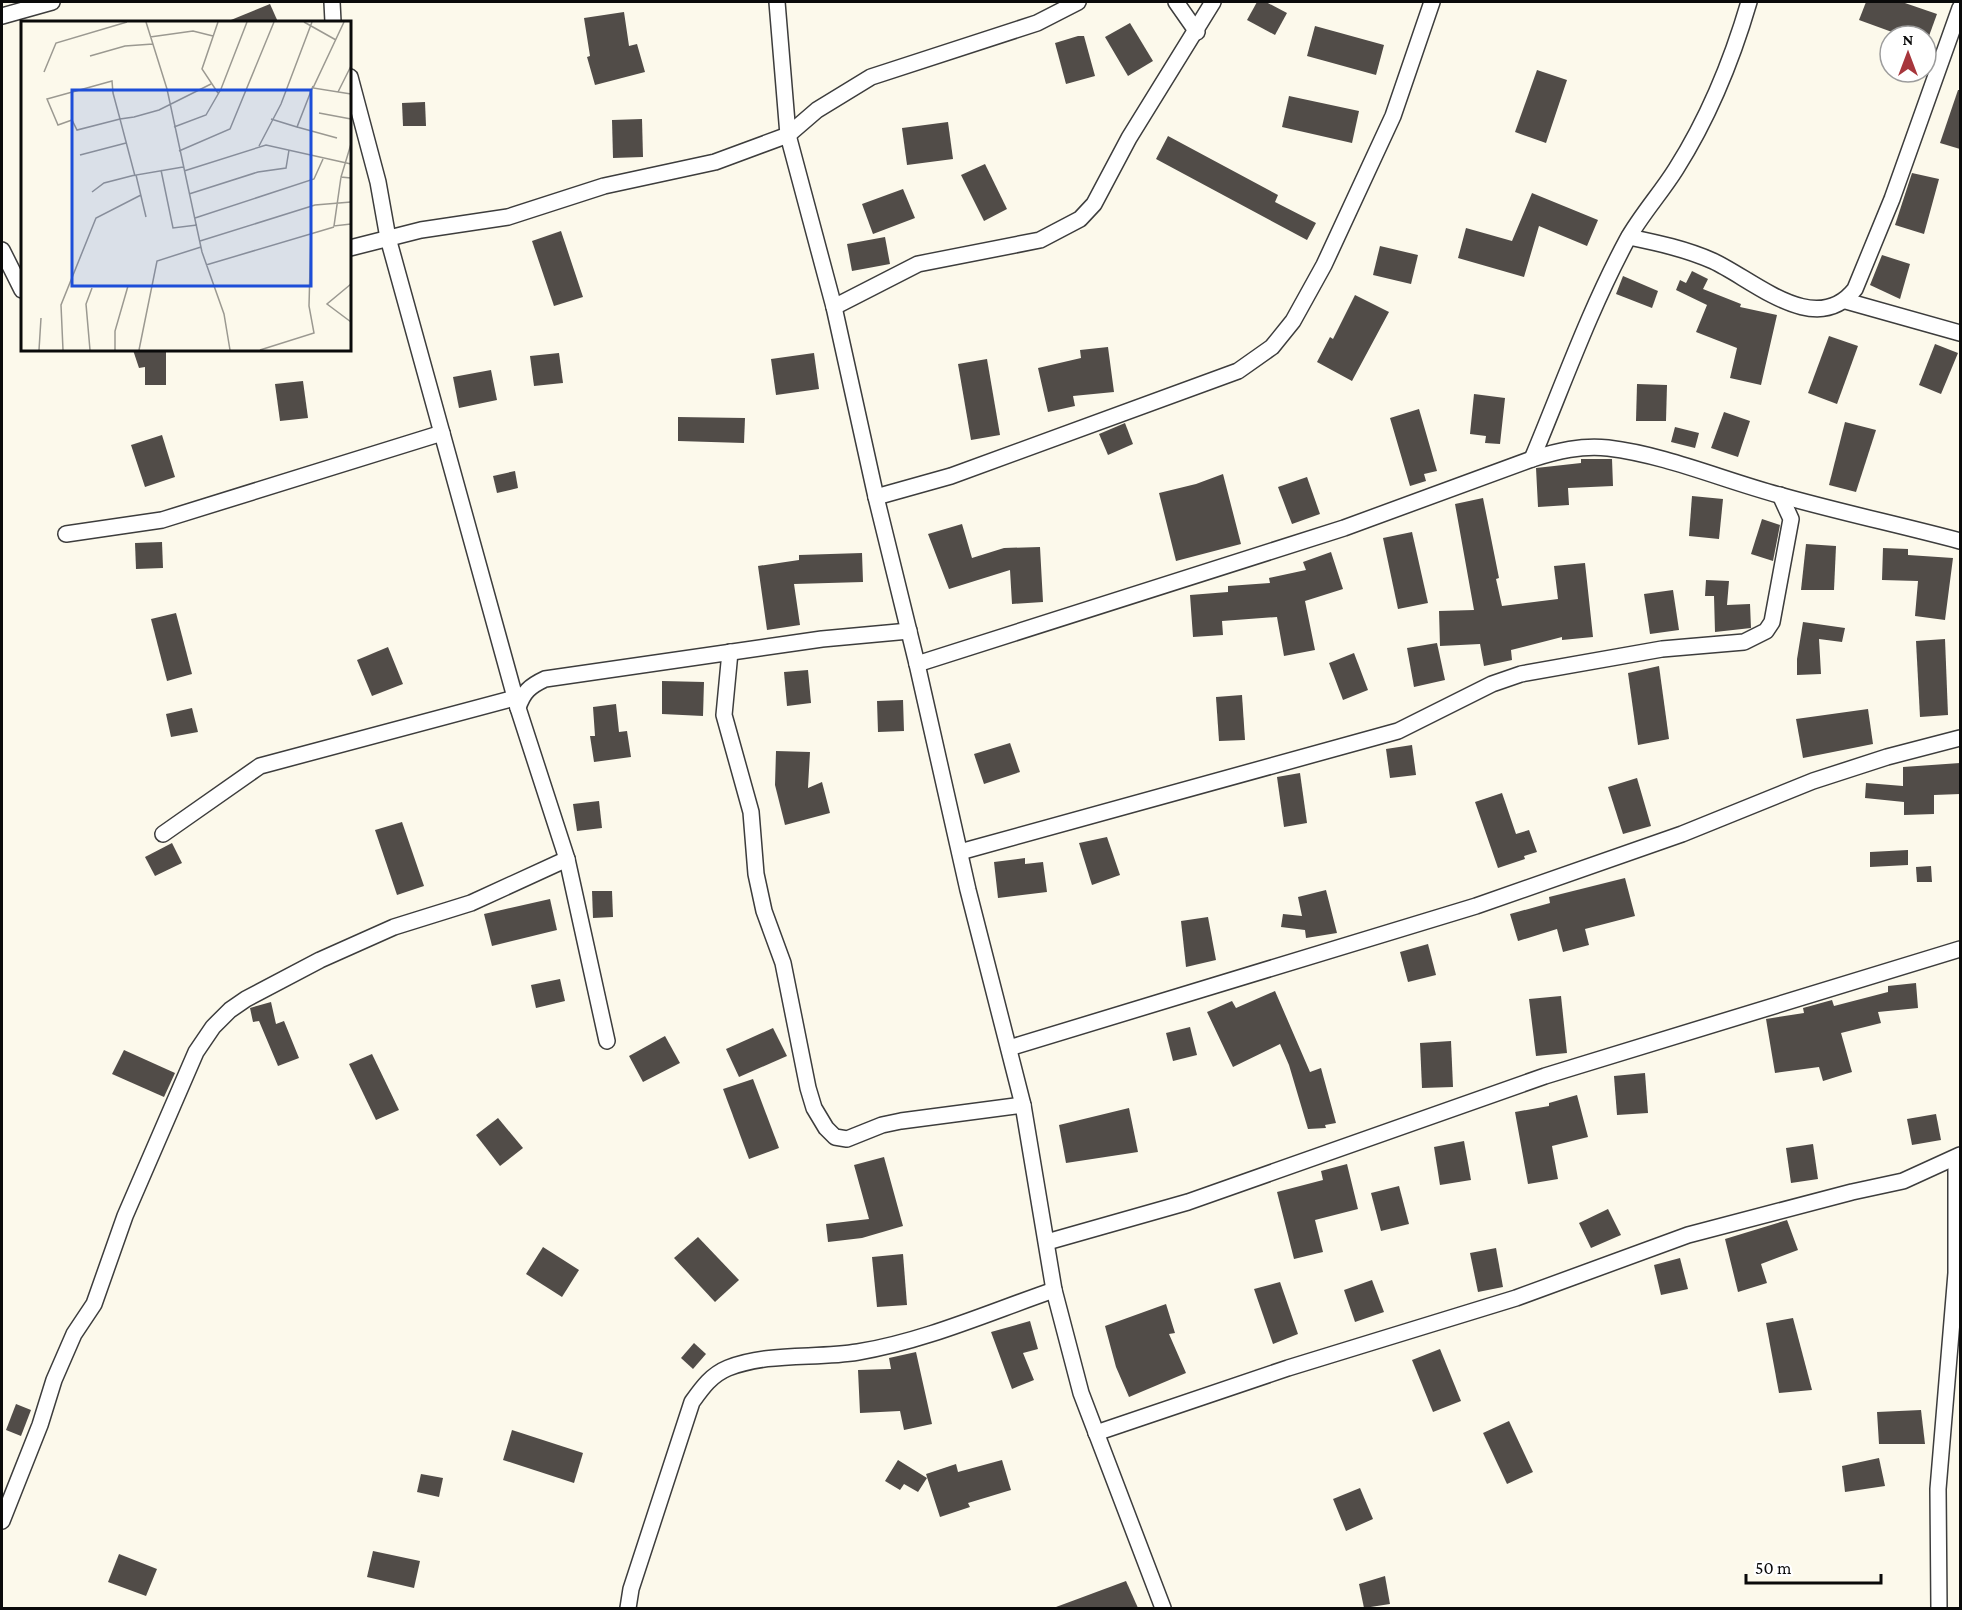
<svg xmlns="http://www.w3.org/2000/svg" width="1962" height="1610" font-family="'Crimson Pro',serif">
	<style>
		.building { fill: #514c48 }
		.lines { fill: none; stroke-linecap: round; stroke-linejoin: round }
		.minor-casing { stroke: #3d3d3d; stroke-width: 18 }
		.minor { stroke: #fff; stroke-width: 15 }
		.inset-road { fill: none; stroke: #9b9991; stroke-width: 1.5 }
		.view { fill: #1d4ed8; fill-opacity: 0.15; stroke: #1d4ed8; stroke-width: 3 }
		.inset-edge { fill: none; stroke: #0a0a0a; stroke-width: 3 }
	</style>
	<rect width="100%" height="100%" fill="#fcf9eb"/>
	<g class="building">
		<polygon points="1257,2 1266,2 1287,13 1275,35 1247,20"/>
		<polygon points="1866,2 1902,2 1937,14 1929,36 1903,36 1859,20"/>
		<polygon points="270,4 278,22 226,22"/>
		<polygon points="624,12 629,46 637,44 645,72 595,85 587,57 590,56 584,18"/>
		<polygon points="1130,23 1153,61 1128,76 1105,37"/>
		<polygon points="1315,26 1384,45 1376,75 1307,56"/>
		<polygon points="1078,36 1084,36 1095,76 1066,84 1055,43"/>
		<polygon points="1537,70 1567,80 1546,143 1515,132"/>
		<polygon points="1958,90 1960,90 1960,149 1940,143"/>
		<polygon points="1289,96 1359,111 1352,143 1282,127"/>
		<polygon points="425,102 426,126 403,126 402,103"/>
		<polygon points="642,119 643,157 613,158 612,120"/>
		<polygon points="948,122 953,159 907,165 902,128"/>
		<polygon points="1168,136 1278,195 1275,202 1316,223 1307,240 1156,159"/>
		<polygon points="985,164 1007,209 984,221 961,175"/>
		<polygon points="1912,173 1939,179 1924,234 1895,225"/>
		<polygon points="903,189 915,218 873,234 862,204"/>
		<polygon points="1532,193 1598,220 1587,246 1539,226 1524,277 1458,258 1466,228 1512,241"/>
		<polygon points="561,231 583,297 554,306 532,241"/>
		<polygon points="885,237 890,264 852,271 847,244"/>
		<polygon points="1380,246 1418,255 1411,284 1373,275"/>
		<polygon points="1882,255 1910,264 1900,299 1870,285"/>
		<polygon points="1692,271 1708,279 1703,289 1741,304 1740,307 1777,315 1761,385 1730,378 1737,348 1696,332 1707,305 1676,290 1680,280 1686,283"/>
		<polygon points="1623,276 1658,291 1652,308 1616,294"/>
		<polygon points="1355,295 1389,312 1352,381 1317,362 1330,337 1333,339"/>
		<polygon points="1829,336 1858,346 1837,404 1808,393"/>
		<polygon points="1935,344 1958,353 1941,394 1919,385"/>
		<polygon points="1108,347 1114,392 1073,396 1075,406 1048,412 1038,368 1081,358 1080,350"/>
		<polygon points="133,350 166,350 166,385 145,385 145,367 139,368"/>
		<polygon points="559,353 563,383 534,386 530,356"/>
		<polygon points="814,353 819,389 776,395 771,359"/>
		<polygon points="987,359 1000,435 971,440 958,364"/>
		<polygon points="491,370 497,400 459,408 453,377"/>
		<polygon points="303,381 308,418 280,421 275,384"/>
		<polygon points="1637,384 1667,385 1666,421 1636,421"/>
		<polygon points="1474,394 1505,398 1500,444 1485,443 1486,436 1470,434"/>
		<polygon points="1419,409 1437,471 1424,474 1426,481 1410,486 1390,418"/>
		<polygon points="1724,412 1750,421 1738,457 1711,448"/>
		<polygon points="678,417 745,418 744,443 678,441"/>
		<polygon points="1845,422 1876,430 1856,492 1829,485"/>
		<polygon points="1125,423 1133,444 1108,455 1099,434"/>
		<polygon points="1675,427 1699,433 1695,448 1671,442"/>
		<polygon points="162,435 175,477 145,487 131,445"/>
		<polygon points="1581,459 1612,459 1613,486 1568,488 1569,505 1538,507 1536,468 1581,463"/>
		<polygon points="515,471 518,488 497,493 493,476"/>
		<polygon points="1223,474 1241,544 1176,561 1159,493 1196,484"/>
		<polygon points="1307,477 1320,514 1292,524 1278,487"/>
		<polygon points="1692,496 1723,499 1719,539 1689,536"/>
		<polygon points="1483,498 1499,578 1496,579 1502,606 1558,599 1554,566 1585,563 1593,637 1562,640 1562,637 1511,650 1512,660 1484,666 1480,644 1440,646 1439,611 1474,610 1455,504"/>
		<polygon points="1762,519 1780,525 1773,561 1751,554"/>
		<polygon points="962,524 972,558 1004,548 1040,547 1043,602 1012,604 1010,570 949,589 928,534"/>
		<polygon points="1412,532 1428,603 1398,609 1383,538"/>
		<polygon points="162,542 163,568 136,569 135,543"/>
		<polygon points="1806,544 1836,546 1834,590 1801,590"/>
		<polygon points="1883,548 1908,549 1908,555 1953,558 1945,620 1915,616 1918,581 1882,580"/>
		<polygon points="1331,552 1343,589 1305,601 1315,650 1284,656 1277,617 1222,621 1223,635 1193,637 1190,595 1228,592 1228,586 1270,583 1269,578 1306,570 1303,562"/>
		<polygon points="862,553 863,582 794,584 800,625 767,630 758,566 799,560 799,555"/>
		<polygon points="1706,580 1729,581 1727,605 1750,604 1751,628 1715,632 1714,596 1705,596"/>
		<polygon points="1673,590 1679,630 1650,634 1644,594"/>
		<polygon points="176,613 192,674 167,681 151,619"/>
		<polygon points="1803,622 1845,628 1842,642 1819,639 1821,674 1797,675 1797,659"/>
		<polygon points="1945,639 1948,715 1920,717 1916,641"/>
		<polygon points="1437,643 1445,680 1414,687 1407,648"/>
		<polygon points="388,647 403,684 372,696 357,660"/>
		<polygon points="1354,653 1368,690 1343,700 1329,663"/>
		<polygon points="1659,666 1669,739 1638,745 1628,673"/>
		<polygon points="808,670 811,703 787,706 784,672"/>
		<polygon points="662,681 704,682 703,716 662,714"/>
		<polygon points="1242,695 1245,740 1219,741 1216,697"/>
		<polygon points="903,700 904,731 878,732 877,701"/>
		<polygon points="616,704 619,732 627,731 631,757 594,762 590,736 595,736 593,707"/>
		<polygon points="192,708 198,732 171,737 166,714"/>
		<polygon points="1868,709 1873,744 1803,758 1796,719"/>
		<polygon points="1010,743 1020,772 984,784 974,754"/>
		<polygon points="1412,745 1416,775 1390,778 1386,749"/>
		<polygon points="776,751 810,752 808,788 822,782 830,813 785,825 775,785"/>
		<polygon points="1960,763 1960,794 1934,795 1934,814 1904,815 1904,802 1865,798 1866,783 1903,786 1903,767"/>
		<polygon points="1300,773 1307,823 1284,827 1277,777"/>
		<polygon points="1637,778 1651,826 1623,834 1608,787"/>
		<polygon points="1502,793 1516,834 1529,830 1537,852 1524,856 1525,859 1498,868 1475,802"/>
		<polygon points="599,801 602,828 577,831 573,804"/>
		<polygon points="402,822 424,886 397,895 375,830"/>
		<polygon points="1107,837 1120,875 1092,885 1079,843"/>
		<polygon points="172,843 182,863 155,876 145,857"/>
		<polygon points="1908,850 1908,865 1870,867 1870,852"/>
		<polygon points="1025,858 1025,864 1043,862 1047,892 998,898 994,862"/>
		<polygon points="1931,866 1932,882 1917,882 1916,867"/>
		<polygon points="1625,878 1635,916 1585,929 1589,945 1563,952 1557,929 1518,941 1510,914 1550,903 1549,897"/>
		<polygon points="1326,890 1337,933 1306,938 1305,930 1281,927 1283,914 1302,916 1298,897"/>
		<polygon points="592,891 612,891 613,917 593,918"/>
		<polygon points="550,899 557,930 492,946 484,914"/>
		<polygon points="1208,917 1216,960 1186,967 1181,921"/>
		<polygon points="1428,944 1436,975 1408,982 1400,952"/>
		<polygon points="560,979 565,1001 536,1008 531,985"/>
		<polygon points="1916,983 1918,1008 1878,1012 1881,1023 1841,1033 1852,1072 1823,1081 1819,1067 1775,1073 1766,1019 1804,1013 1803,1008 1832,1000 1834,1006 1888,992 1888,986"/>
		<polygon points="1275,991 1310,1072 1321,1068 1336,1123 1325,1125 1326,1128 1308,1129 1289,1065 1280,1044 1233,1067 1207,1012 1232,1001 1236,1008"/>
		<polygon points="1561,996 1567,1053 1536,1056 1529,999"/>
		<polygon points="271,1002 276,1024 284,1021 299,1058 278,1066 259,1021 253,1022 250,1008"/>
		<polygon points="1190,1027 1197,1055 1173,1061 1166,1033"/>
		<polygon points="773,1028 787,1056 739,1077 726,1049"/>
		<polygon points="665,1036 680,1063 643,1082 629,1056"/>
		<polygon points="1451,1041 1453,1087 1422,1088 1420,1043"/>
		<polygon points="124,1050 175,1073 164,1097 112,1074"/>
		<polygon points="372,1054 399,1110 376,1120 349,1064"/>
		<polygon points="1645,1073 1648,1113 1617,1115 1614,1076"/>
		<polygon points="753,1079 779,1148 749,1159 723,1089"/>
		<polygon points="1577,1095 1588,1137 1552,1146 1558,1179 1528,1184 1515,1112 1549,1106 1549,1103"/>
		<polygon points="1129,1108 1138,1152 1066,1163 1059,1125"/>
		<polygon points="1936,1114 1941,1140 1912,1145 1907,1119"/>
		<polygon points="498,1118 523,1148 500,1166 476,1135"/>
		<polygon points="1464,1141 1471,1180 1440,1185 1434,1147"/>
		<polygon points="1813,1144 1818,1179 1791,1183 1786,1148"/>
		<polygon points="884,1157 903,1226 862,1238 828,1242 826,1224 869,1219 854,1165"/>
		<polygon points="1347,1164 1358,1209 1315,1220 1323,1252 1294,1259 1277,1192 1323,1180 1321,1171"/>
		<polygon points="1399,1186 1409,1224 1381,1231 1371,1193"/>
		<polygon points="1608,1209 1621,1235 1591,1248 1579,1223"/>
		<polygon points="1787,1220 1798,1250 1761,1264 1767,1283 1738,1292 1725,1239"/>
		<polygon points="698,1237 739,1280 715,1302 674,1258"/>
		<polygon points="543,1247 579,1270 562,1297 526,1274"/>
		<polygon points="1496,1248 1503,1287 1478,1292 1470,1253"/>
		<polygon points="903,1254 907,1305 877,1307 872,1257"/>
		<polygon points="1680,1258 1688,1289 1661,1295 1654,1265"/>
		<polygon points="1372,1280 1384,1312 1355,1322 1344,1290"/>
		<polygon points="1280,1282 1298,1334 1273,1344 1254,1289"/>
		<polygon points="1166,1304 1175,1333 1169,1334 1186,1373 1129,1397 1116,1367 1105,1326"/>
		<polygon points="1793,1318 1812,1390 1779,1393 1766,1323"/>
		<polygon points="1030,1321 1038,1349 1023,1353 1034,1380 1012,1389 991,1332"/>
		<polygon points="694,1343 706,1354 693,1369 681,1358"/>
		<polygon points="1440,1349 1461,1401 1433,1412 1412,1360"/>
		<polygon points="916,1352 932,1424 904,1430 900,1411 860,1413 858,1370 891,1369 889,1358"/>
		<polygon points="16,1404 31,1410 21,1436 6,1430"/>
		<polygon points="1921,1410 1925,1444 1879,1444 1877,1412"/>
		<polygon points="1509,1421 1533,1472 1507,1484 1483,1433"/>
		<polygon points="512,1430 583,1453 574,1483 503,1460"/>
		<polygon points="1879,1458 1885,1486 1845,1492 1842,1466"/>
		<polygon points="898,1460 927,1478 918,1492 904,1484 900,1490 885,1481"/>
		<polygon points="1002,1460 1011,1490 968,1503 970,1507 940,1517 926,1474 956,1464 958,1472"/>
		<polygon points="421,1474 443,1478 439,1497 417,1492"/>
		<polygon points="1360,1488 1373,1519 1346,1531 1333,1499"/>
		<polygon points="373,1551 420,1561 414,1588 367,1577"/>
		<polygon points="119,1554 157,1569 146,1596 108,1582"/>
		<polygon points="1385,1576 1390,1604 1364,1608 1359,1584"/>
		<polygon points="1126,1581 1138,1608 1056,1608 1056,1607"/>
	</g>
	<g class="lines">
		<g class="minor-casing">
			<g id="minor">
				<polyline points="332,2 333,22"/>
				<polyline points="777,2 788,135 834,307 876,497 917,664 968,890 1023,1105 1054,1290 1081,1393 1163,1608"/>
				<polyline points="1176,2 1197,32"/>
				<polyline points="2,16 52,2"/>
				<polyline points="350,77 378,182 388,238 518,708"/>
				<path d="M 1629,237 C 1658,243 1686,249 1713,261 C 1754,280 1816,339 1855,289 L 1892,199 L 1960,8"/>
				<polyline points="350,248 421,230 508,217 604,186 715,162 788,135 817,110 871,77 1037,23 1078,2"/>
				<polyline points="2,250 22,290"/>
				<polyline points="1846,301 1960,333"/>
				<polyline points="834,307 918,264 1040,240 1080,219 1094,204 1129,138 1213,2"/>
				<path d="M 1532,459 C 1563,385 1589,311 1627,240 C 1641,215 1661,193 1676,169 C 1709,117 1732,60 1749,2"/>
				<polyline points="876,497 951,476 1238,371 1272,347 1293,321 1324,265 1393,116 1432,2"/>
				<polyline points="66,534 162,520 442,433"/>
				<polyline points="730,652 724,715 751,812 756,874 764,911 783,963 808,1088 814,1108 826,1128 835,1137 847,1139 882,1125 901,1121 1023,1105"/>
				<path d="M 917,664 L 1344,528 L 1532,459 C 1557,451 1582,445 1608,448 C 1666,455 1723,480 1779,495 C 1839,512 1900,525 1960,541"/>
				<polyline points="163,834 260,766 522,696"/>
				<polyline points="960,852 1398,731 1492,684 1521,674 1662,649 1744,642 1766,631 1772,622 1791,519 1780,495"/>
				<path d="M 607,1041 L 567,859 L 518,708 C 523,692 530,686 545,679 L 822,639 L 909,631"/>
				<polyline points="1009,1048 1476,906 1682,834 1813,781 1887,757 1960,738"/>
				<polyline points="1047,1242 1188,1202 1545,1076 1960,949"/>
				<polyline points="1096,1433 1288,1368 1516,1298 1688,1235 1852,1192 1903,1181 1960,1155"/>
				<polyline points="2,1521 40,1425 54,1380 74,1334 94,1304 125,1216 196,1052 213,1027 230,1010 246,999 320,960 394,927 471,903 567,859"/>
				<path d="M 628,1608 L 631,1589 L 692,1402 C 702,1388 711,1375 728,1368 C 768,1352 816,1359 858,1352 C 925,1341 990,1312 1054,1290"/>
				<polyline points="1939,1608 1938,1489 1956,1273 1956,1158"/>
			</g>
		</g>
		<use href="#minor" class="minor"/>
	</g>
	<g transform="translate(21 21)">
		<rect width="330" height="330" fill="#fcf9eb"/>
		<path class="inset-road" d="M 125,1 L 146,68 L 181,231 L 203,293 L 209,329M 197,1 L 181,48 L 197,72M 283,1 L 315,19M 323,1 L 292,67 L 330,73M 129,16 L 172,10 L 192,15M 69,35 L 104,25 L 132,23M 23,51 L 35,22 L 106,1M 317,71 L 330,45M 298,92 L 330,98M 250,98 L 276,106 L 292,65M 153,106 L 185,94 L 200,68 L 226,1M 276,106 L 316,117M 330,123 L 320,156 L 330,157M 238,125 L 260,83 L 291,1M 158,130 L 209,108 L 253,1M 59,134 L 105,122M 140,149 L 152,207 L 176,204M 163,150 L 245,124 L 330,143M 114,155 L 99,98 L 92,72 L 91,60 L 26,78 L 37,104 L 51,99 L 56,109 L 99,98 L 113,96 L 138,89 L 190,63M 320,156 L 313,205 L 330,203M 71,171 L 83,162 L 114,154M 168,173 L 237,151 L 265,147 L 268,129M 125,196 L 115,154 L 162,146M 174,197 L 293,158 L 302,138M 179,220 L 294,184 L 330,181M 185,244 L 313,206M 330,263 L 306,283 L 330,301M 18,329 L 20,297M 42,329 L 40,284 L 75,197 L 120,174M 69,329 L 65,283 L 71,267M 94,329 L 94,310 L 107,265M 118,329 L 136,240 L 180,226M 239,329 L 293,312 L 288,285 L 290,210"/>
		<path class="view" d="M 51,69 L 290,69 L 290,265 L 51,265 Z"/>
		<rect width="330" height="330" class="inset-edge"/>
	</g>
	<rect width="1962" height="1610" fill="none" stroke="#0a0a0a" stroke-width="6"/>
	<g transform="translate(1908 54)"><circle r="28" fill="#ffffff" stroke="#9d9d9d" stroke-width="1.5"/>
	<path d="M0-4.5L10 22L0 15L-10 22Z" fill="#a7363c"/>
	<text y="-9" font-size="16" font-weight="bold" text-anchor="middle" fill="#0a0a0a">N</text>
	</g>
	<path d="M1746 1574v9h135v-9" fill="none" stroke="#0a0a0a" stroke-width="3"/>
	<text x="1755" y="1574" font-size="18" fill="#0a0a0a" stroke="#ffffff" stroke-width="4.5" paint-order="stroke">50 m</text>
</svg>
